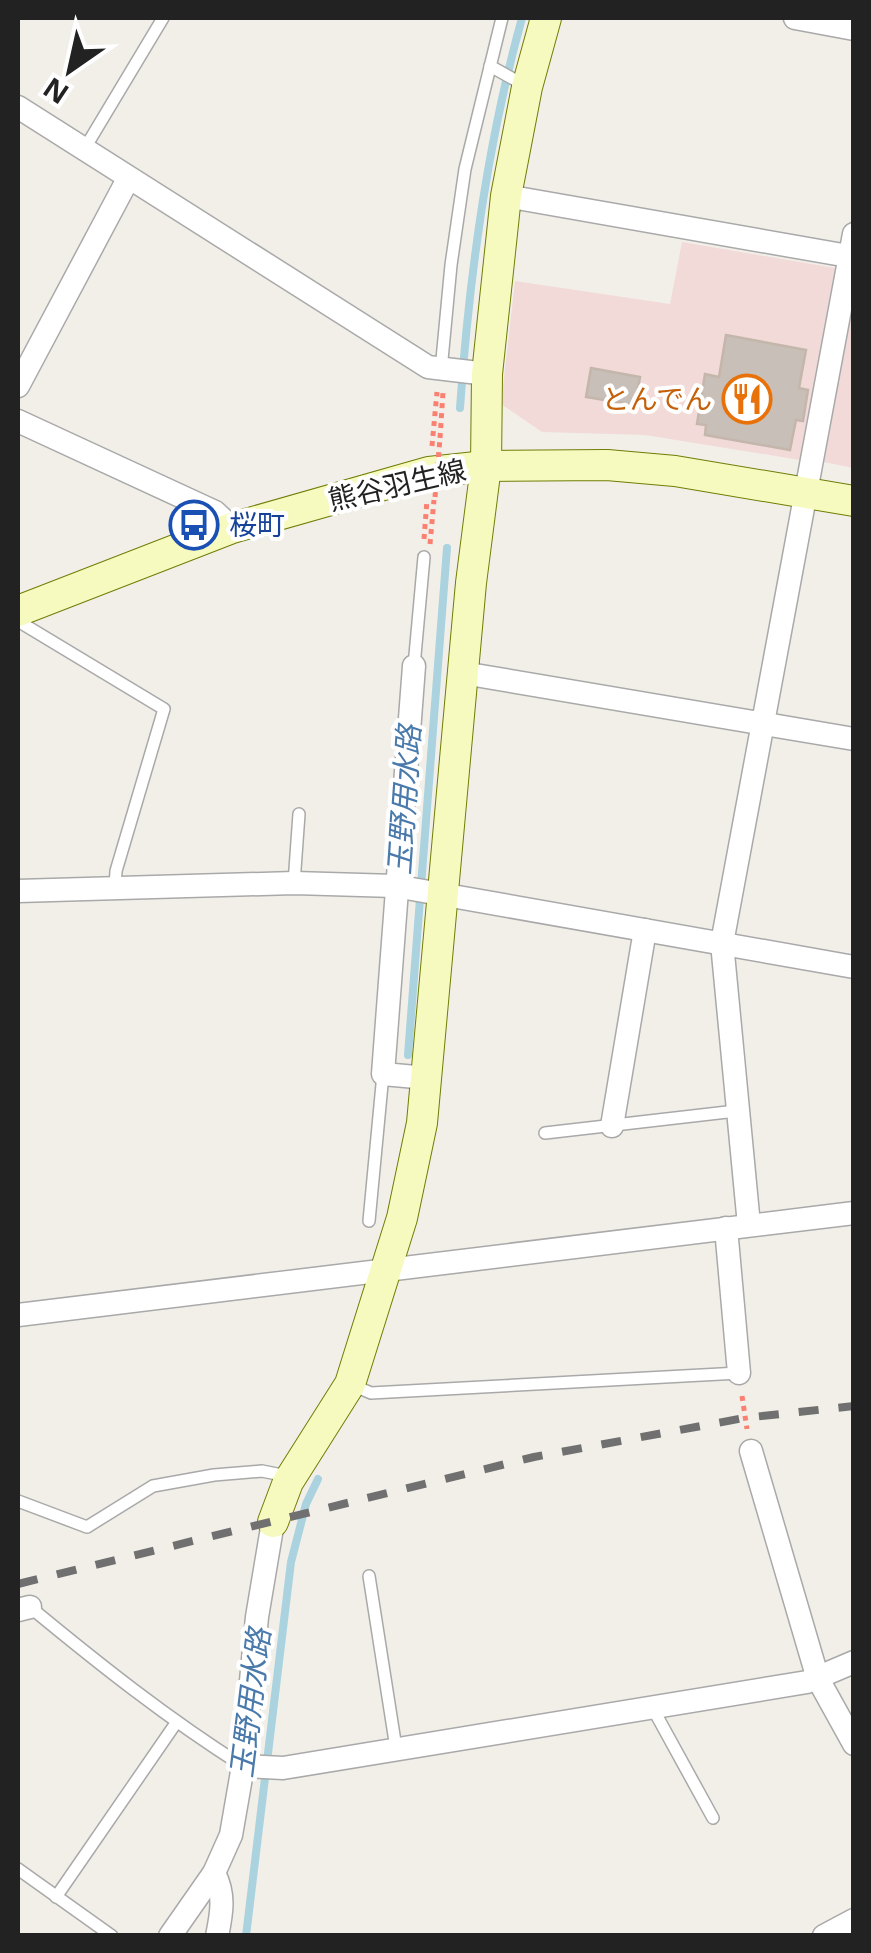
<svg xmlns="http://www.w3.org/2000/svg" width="871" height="1953" font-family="'Noto Sans','Noto Sans JP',sans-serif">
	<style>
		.commercial { fill: #f2dad9 }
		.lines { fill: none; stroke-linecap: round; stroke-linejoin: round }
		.stream { stroke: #aad3df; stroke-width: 8 }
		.building { fill: #c7bfb8; stroke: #c4b6ab; stroke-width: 2.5 }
		.lane-casing { stroke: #a9a9a9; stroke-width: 14 }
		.street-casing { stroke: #a9a9a9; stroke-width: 25 }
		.secondary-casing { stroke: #707d05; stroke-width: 32 }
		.path { stroke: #fa8072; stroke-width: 5; stroke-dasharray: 5 5; stroke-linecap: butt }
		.lane { stroke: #fff; stroke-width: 11 }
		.street { stroke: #fff; stroke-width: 22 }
		.secondary { stroke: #f7fabf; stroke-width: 30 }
		.rail { stroke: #707070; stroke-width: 8; stroke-dasharray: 20 20; stroke-linecap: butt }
		.path-bridge { stroke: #fa8072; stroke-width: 5; stroke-dasharray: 5 5; stroke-linecap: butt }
		.labels { text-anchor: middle; stroke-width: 8; stroke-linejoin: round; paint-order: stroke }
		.food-label { font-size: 28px; fill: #c56008; stroke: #fff; text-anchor: end }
		.street-label { font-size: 28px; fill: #222; stroke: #fff }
		.transit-label { font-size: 28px; fill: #164399; stroke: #fff; text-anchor: start }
		.water-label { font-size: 30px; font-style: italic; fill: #4a7aab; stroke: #fff }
	</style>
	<rect width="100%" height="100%" fill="#f2efe9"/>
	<g class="commercial">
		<polygon points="682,242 835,268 800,460 645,435 542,432 501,404 515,281 670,304"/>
		<polygon points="853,299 853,468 824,462"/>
	</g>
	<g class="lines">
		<g class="stream">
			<path d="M 460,408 C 469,277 487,144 522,18"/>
			<polyline points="408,1055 447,548"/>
			<polyline points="246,1936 291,1562 306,1504 318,1479"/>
		</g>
	</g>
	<g class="building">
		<polygon points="726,335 806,350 799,388 808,390 803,421 796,420 790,450 705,435 706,425 697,424 705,374 719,377"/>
		<polygon points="591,368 640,377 635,405 586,397"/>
	</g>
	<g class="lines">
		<g class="lane-casing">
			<g id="lane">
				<polyline points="490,66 526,86"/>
				<polyline points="85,148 163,18"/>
				<polyline points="441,370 451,265 465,169 502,18"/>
				<polyline points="18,621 164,709 116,871 115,888"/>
				<polyline points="414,666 424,557"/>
				<polyline points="294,883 299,814"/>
				<polyline points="545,1133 736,1111"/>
				<polyline points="369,1221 383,1074"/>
				<polyline points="350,1384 371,1393 739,1373"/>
				<polyline points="18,1501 87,1527 153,1486 214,1475 262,1471 277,1474 288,1482"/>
				<polyline points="369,1576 396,1748"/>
				<path d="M 30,1607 C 99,1664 167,1718 243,1766"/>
				<polyline points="652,1707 713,1818"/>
				<polyline points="18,1869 112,1936"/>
				<polyline points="56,1897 176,1723"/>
			</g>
		</g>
		<g class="street-casing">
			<g id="street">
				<polyline points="795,18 854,29"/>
				<polyline points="18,107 428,367 487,374"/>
				<polyline points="506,196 854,257"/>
				<polyline points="18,386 128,179"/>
				<polyline points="18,421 215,512 232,528"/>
				<polyline points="414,666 383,1074 427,1078"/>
				<polyline points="463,673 854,739"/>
				<polyline points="18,891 294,883 395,886 854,967"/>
				<polyline points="612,1126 645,930"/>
				<polyline points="749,1225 722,943 854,234"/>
				<polyline points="726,1228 739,1373"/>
				<polyline points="18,1315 854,1213"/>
				<polyline points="751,1451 818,1679 854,1744"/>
				<polyline points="18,1610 30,1607"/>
				<polyline points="243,1766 283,1768 807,1682 854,1662"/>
				<path d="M 214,1873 C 225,1894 222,1912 217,1936"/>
				<polyline points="170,1936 214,1873 231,1835 243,1766 257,1617 273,1522"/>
				<polyline points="824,1936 854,1920"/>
			</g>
		</g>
		<g class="secondary-casing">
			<g id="secondary">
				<polyline points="18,611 232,528 429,472 486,466 607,465 675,471 854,501"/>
				<polyline points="273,1522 288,1482 350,1384 402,1218 422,1123 471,583 486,466 487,374 506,196 527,87 546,18"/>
			</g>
		</g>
		<g class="path">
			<polyline points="440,438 443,392"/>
			<polyline points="432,446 437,392"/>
			<polyline points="424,539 427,500"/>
			<polyline points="430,544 434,500"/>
			<polyline points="742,1396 747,1429"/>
		</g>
		<use href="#lane" class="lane"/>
		<use href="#street" class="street"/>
		<use href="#secondary" class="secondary"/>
		<polyline class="rail" points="18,1584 534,1457 744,1418 854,1406"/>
		<polyline class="path-bridge" points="435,497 440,438"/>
	</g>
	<defs>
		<g id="restaurant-ring" transform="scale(2.5)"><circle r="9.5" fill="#fff" stroke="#e8710a" stroke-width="1.5"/><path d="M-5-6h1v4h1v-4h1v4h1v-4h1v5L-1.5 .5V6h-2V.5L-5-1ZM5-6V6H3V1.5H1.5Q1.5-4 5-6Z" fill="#e8710a"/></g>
		<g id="bus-ring" transform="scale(2.5)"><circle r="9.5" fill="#fff" stroke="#1a4fb4" stroke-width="1.5"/><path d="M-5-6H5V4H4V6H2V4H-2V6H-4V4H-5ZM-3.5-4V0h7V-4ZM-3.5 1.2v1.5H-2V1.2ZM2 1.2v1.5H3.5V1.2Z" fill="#1a4fb4"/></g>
	</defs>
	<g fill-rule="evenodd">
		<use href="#restaurant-ring" x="747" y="399"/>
		<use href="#bus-ring" x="194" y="525"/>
	</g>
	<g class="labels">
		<g class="food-label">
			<text x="712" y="409">とんでん</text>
		</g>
		<g class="street-label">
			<text transform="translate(397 485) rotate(-13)" y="10">熊谷羽生線</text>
		</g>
		<g class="transit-label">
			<text x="229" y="535">桜町</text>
		</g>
		<g class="water-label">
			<text transform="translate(405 800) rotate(-86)" y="10">玉野用水路</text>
			<text transform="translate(251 1703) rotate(-83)" y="10">玉野用水路</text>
		</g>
	</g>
	<rect width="871" height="1953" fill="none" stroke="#222222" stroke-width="40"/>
	<g transform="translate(70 70) rotate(214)" stroke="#ffffff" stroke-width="8" paint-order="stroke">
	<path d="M0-8L18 38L0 25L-18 38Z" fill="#222222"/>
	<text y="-15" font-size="28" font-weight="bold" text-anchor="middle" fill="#222222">N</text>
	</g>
</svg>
